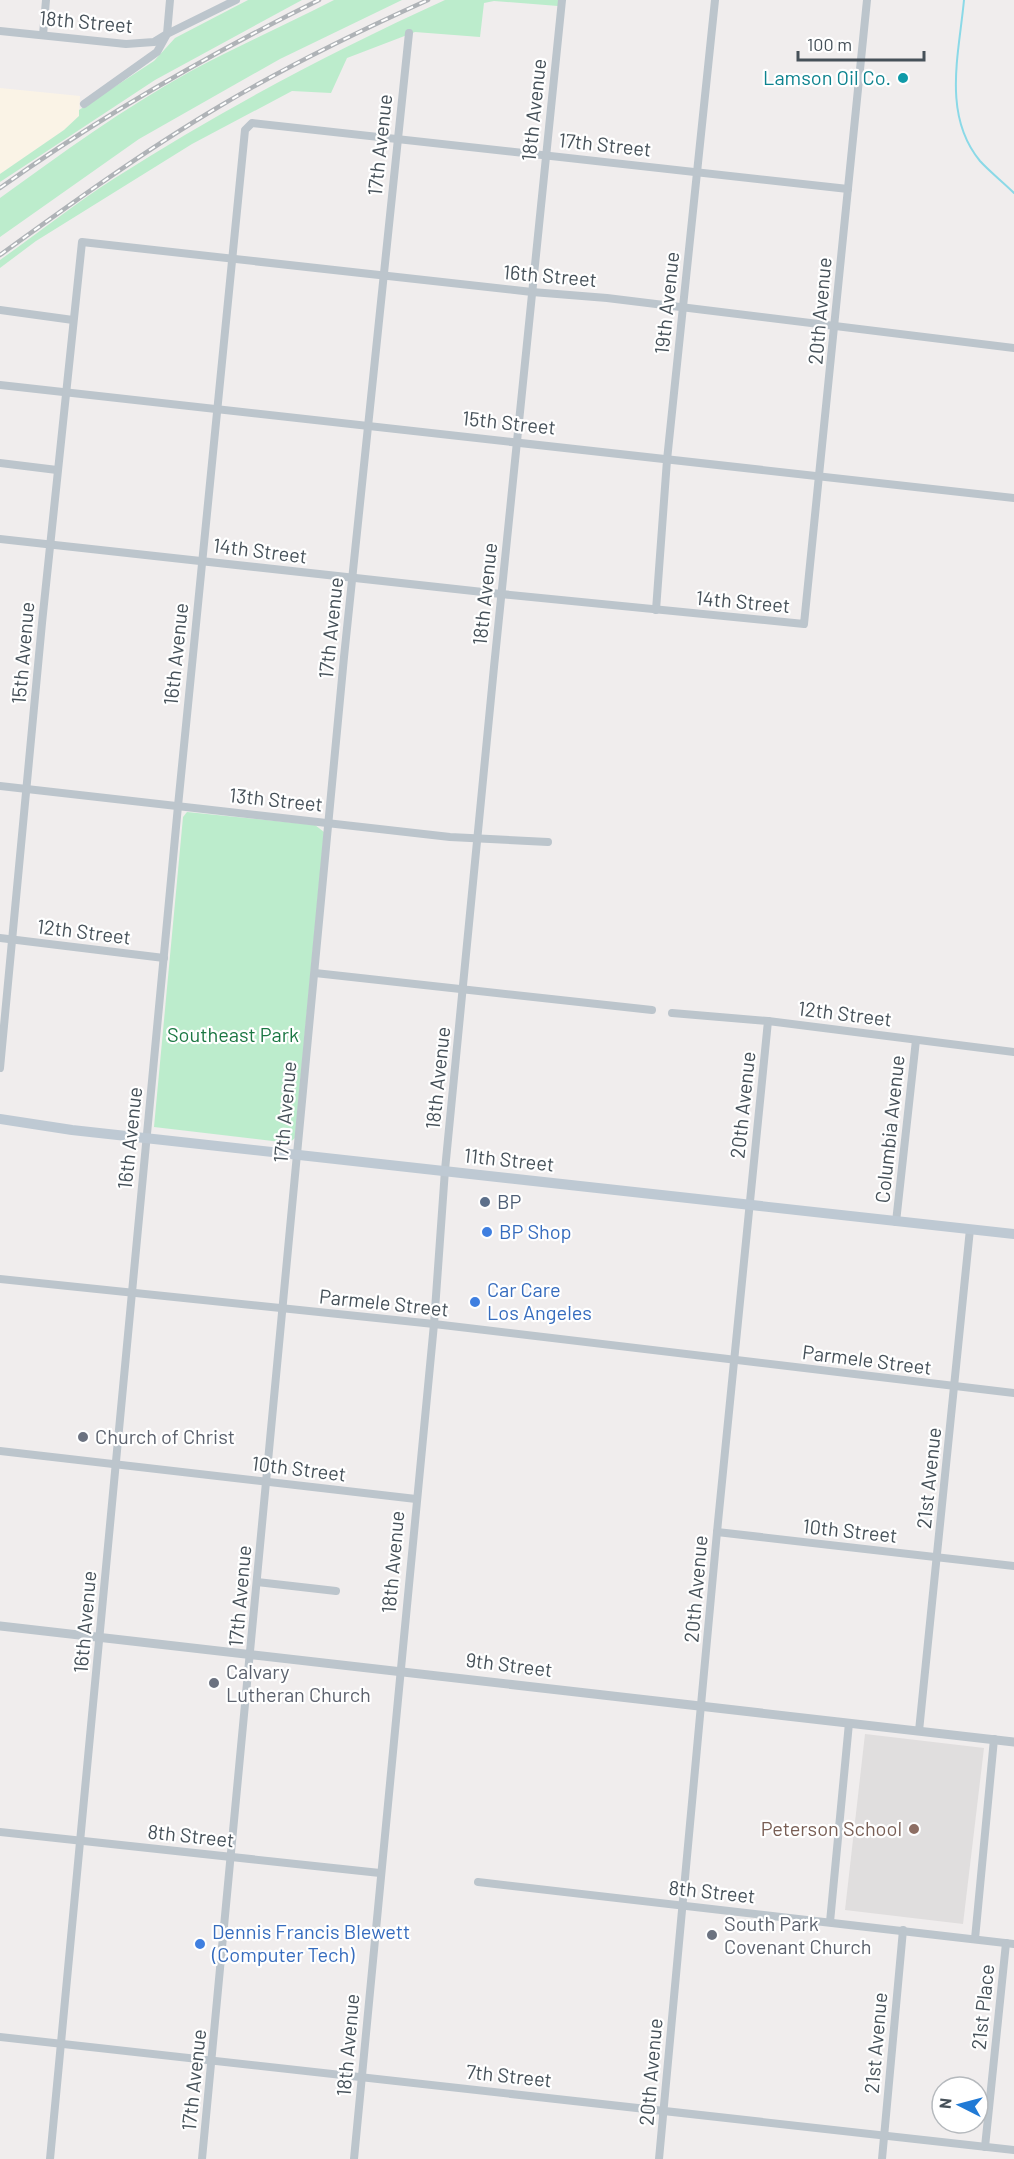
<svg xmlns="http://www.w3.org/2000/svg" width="1014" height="2159" font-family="Barlow,sans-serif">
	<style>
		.commercial { fill: #faf3e6 }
		.education { fill: #e0dede }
		.green { fill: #bceccc }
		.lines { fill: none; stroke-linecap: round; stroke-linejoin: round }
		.stream { stroke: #8bd9e7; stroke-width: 2 }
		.minor { stroke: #bcc5cc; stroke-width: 8 }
		.tertiary { stroke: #bcc5cc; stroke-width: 9 }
		.secondary { stroke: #bec9d3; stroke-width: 10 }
		.rail-casing { stroke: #afb3b7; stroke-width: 4.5 }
		.rail { stroke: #fff; stroke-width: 2; stroke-dasharray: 7; stroke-linecap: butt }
		.culture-dot { fill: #0f9aa8; stroke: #fff; stroke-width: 2 }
		.service-dot { fill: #5c6f8a; stroke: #fff; stroke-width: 2 }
		.shop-dot { fill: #3f7fe0; stroke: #fff; stroke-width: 2 }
		.worship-dot { fill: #6b7280; stroke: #fff; stroke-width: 2 }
		.education-dot { fill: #8d6e63; stroke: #fff; stroke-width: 2 }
		.labels { text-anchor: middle; stroke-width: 4.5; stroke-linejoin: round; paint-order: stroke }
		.street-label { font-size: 20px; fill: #465159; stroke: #fff }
		.culture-label { font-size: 20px; fill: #0d838f; stroke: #fff; text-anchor: end }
		.park-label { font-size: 20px; fill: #1b7743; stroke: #fff }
		.service-label { font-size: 20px; fill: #4e5e75; stroke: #fff; text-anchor: start }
		.shop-label { font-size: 20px; fill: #366cbe; stroke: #fff; text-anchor: start }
		.worship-label { font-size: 20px; fill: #5b616d; stroke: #fff; text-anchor: start }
		.education-label { font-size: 20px; fill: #785e54; stroke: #fff; text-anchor: end }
	</style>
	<rect width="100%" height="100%" fill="#f0eded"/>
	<polygon class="commercial" points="0,88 80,96 79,116 64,130 0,174"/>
	<polygon class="education" points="865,1734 984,1748 963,1924 845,1910"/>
	<g class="green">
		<polygon points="248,0 302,0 155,80 0,182 0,174 64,130 79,116 79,110 154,61 175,38"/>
		<path d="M 334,0 L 402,0 L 280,59 L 139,139 L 0,237 L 0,198 C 62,153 124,108 191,71 C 238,46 287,24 334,0 Z"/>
		<path d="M 445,0 L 559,0 L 558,6 L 494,1 L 484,3 L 480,37 L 415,32 L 347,58 L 331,93 L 292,91 L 192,144 L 36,241 L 0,268 L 0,260 C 38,233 76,203 115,178 C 221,110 331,52 445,0 Z"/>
		<polygon points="187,812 315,825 324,832 295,1138 289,1143 154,1127 183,817"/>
	</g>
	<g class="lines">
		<path class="stream" d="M 964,0 C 959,54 942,115 980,161 C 990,172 1003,182 1014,193"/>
		<g class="minor">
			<polyline points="0,31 126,44 154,42 167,34 170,0"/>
			<polyline points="43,35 46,0"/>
			<polyline points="84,104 157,52 167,34 236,0"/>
			<polyline points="0,310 73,320"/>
			<polyline points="0,385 1014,498"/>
			<polyline points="0,463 57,470"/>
			<polyline points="0,539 501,594 804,624 867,0"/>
			<polyline points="656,610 667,460 715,0"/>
			<polyline points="0,786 450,837 548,842"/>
			<polyline points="0,938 164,958"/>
			<polyline points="315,973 652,1010"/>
			<polyline points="672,1013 768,1021 1014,1052"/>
			<polyline points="0,1068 42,623 82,242 532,292 607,298 1014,348"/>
			<polyline points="896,1222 916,1040"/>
			<polyline points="0,1279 434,1324 1014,1393"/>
			<polyline points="0,1451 416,1499"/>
			<polyline points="717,1532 1014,1566"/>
			<polyline points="257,1582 336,1591"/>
			<polyline points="919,1731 970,1229"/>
			<polyline points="0,1832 380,1873"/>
			<polyline points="478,1882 1014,1944"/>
			<polyline points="830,1922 849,1723"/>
			<polyline points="975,1939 994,1739"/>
			<polyline points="0,2037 1014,2150"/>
			<polyline points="985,2147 1006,1943"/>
			<polyline points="50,2159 178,806 245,130 252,123 848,189"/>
			<polyline points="202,2159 344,657 409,33"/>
			<polyline points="354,2159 434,1324 445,1170 494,667 562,0"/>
			<polyline points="659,2159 717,1532 768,1021"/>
			<polyline points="882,2159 903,1930"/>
		</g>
		<polyline class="tertiary" points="0,1626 1014,1742"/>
		<polyline class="secondary" points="0,1119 72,1130 1014,1234"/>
		<g class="rail-casing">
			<g id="rail">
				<path d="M 0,188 C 101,116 208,55 319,0"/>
				<path d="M 0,255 C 72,203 144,151 220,106 C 287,66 357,32 428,0"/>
			</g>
		</g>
		<use href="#rail" class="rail"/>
	</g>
	<circle class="culture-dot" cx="903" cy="78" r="6"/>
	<circle class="service-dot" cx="485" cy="1202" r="6"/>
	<g class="shop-dot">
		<circle cx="487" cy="1232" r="6"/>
		<circle cx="475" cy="1302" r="6"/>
		<circle cx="200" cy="1944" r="6"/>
	</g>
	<g class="worship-dot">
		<circle cx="83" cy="1437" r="6"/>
		<circle cx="214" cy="1683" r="6"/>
		<circle cx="712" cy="1935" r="6"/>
	</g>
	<circle class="education-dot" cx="914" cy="1829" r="6"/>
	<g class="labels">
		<g class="street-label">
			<text transform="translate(86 22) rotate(5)" y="7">18th Street</text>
			<text transform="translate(534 110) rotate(-84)" y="7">18th Avenue</text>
			<text transform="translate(380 145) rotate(-84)" y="7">17th Avenue</text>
			<text transform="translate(605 145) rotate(6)" y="7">17th Street</text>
			<text transform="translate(550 276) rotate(5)" y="7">16th Street</text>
			<text transform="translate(667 303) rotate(-84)" y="7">19th Avenue</text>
			<text transform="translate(820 311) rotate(-85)" y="7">20th Avenue</text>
			<text transform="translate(509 423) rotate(6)" y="7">15th Street</text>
			<text transform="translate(260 551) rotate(7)" y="7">14th Street</text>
			<text transform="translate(485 594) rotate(-84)" y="7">18th Avenue</text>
			<text transform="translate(743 602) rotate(5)" y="7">14th Street</text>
			<text transform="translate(331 628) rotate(-84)" y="7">17th Avenue</text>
			<text transform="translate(23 653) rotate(-85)" y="7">15th Avenue</text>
			<text transform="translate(176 654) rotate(-84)" y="7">16th Avenue</text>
			<text transform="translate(276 800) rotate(6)" y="7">13th Street</text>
			<text transform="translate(84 932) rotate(7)" y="7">12th Street</text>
			<text transform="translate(845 1014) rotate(7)" y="7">12th Street</text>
			<text transform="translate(438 1078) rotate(-84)" y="7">18th Avenue</text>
			<text transform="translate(743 1105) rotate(-84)" y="7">20th Avenue</text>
			<text transform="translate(285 1112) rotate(-85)" y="7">17th Avenue</text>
			<text transform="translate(890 1129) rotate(-84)" y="7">Columbia Avenue</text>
			<text transform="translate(130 1138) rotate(-84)" y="7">16th Avenue</text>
			<text transform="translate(509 1160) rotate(6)" y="7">11th Street</text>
			<text transform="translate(384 1303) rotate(6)" y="7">Parmele Street</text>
			<text transform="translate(867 1360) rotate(7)" y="7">Parmele Street</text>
			<text transform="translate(299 1469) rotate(7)" y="7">10th Street</text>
			<text transform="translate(929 1478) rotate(-84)" y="7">21st Avenue</text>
			<text transform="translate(850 1531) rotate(6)" y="7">10th Street</text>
			<text transform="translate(393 1562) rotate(-85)" y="7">18th Avenue</text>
			<text transform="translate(696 1589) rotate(-85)" y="7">20th Avenue</text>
			<text transform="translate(240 1596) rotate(-85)" y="7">17th Avenue</text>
			<text transform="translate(85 1622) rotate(-85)" y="7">16th Avenue</text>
			<text transform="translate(509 1665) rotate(7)" y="7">9th Street</text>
			<text transform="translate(191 1836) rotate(6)" y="7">8th Street</text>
			<text transform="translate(712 1892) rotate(6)" y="7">8th Street</text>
			<text transform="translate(983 2007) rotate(-84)" y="7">21st Place</text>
			<text transform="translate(876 2043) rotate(-85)" y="7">21st Avenue</text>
			<text transform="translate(348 2045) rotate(-85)" y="7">18th Avenue</text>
			<text transform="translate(651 2072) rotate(-85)" y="7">20th Avenue</text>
			<text transform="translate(509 2076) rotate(6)" y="7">7th Street</text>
			<text transform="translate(194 2080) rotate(-84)" y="7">17th Avenue</text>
		</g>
		<g class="culture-label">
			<text x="891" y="85">Lamson Oil Co.</text>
		</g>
		<g class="park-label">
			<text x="233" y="1042">Southeast Park</text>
		</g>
		<g class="service-label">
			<text x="497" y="1209">BP</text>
		</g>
		<g class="shop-label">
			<text x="499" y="1239">BP Shop</text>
			<text x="487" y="1297">Car Care<tspan x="487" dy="23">Los Angeles</tspan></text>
			<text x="212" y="1939">Dennis Francis Blewett<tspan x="212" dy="23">(Computer Tech)</tspan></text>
		</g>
		<g class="worship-label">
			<text x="95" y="1444">Church of Christ</text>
			<text x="226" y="1679">Calvary<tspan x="226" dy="23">Lutheran Church</tspan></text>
			<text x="724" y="1931">South Park<tspan x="724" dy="23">Covenant Church</tspan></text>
		</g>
		<g class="education-label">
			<text x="902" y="1836">Peterson School</text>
		</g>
	</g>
	<g transform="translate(960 2105) rotate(276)"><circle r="28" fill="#ffffff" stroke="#b5b9bd" stroke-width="1.5"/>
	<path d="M0-4.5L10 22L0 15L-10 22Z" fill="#217ad5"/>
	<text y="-9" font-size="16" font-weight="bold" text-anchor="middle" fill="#465159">N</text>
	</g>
	<path d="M798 51v9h126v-9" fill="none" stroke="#465159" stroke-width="3"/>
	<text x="807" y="51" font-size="18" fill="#465159" stroke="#ffffff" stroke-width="4.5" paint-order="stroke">100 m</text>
</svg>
